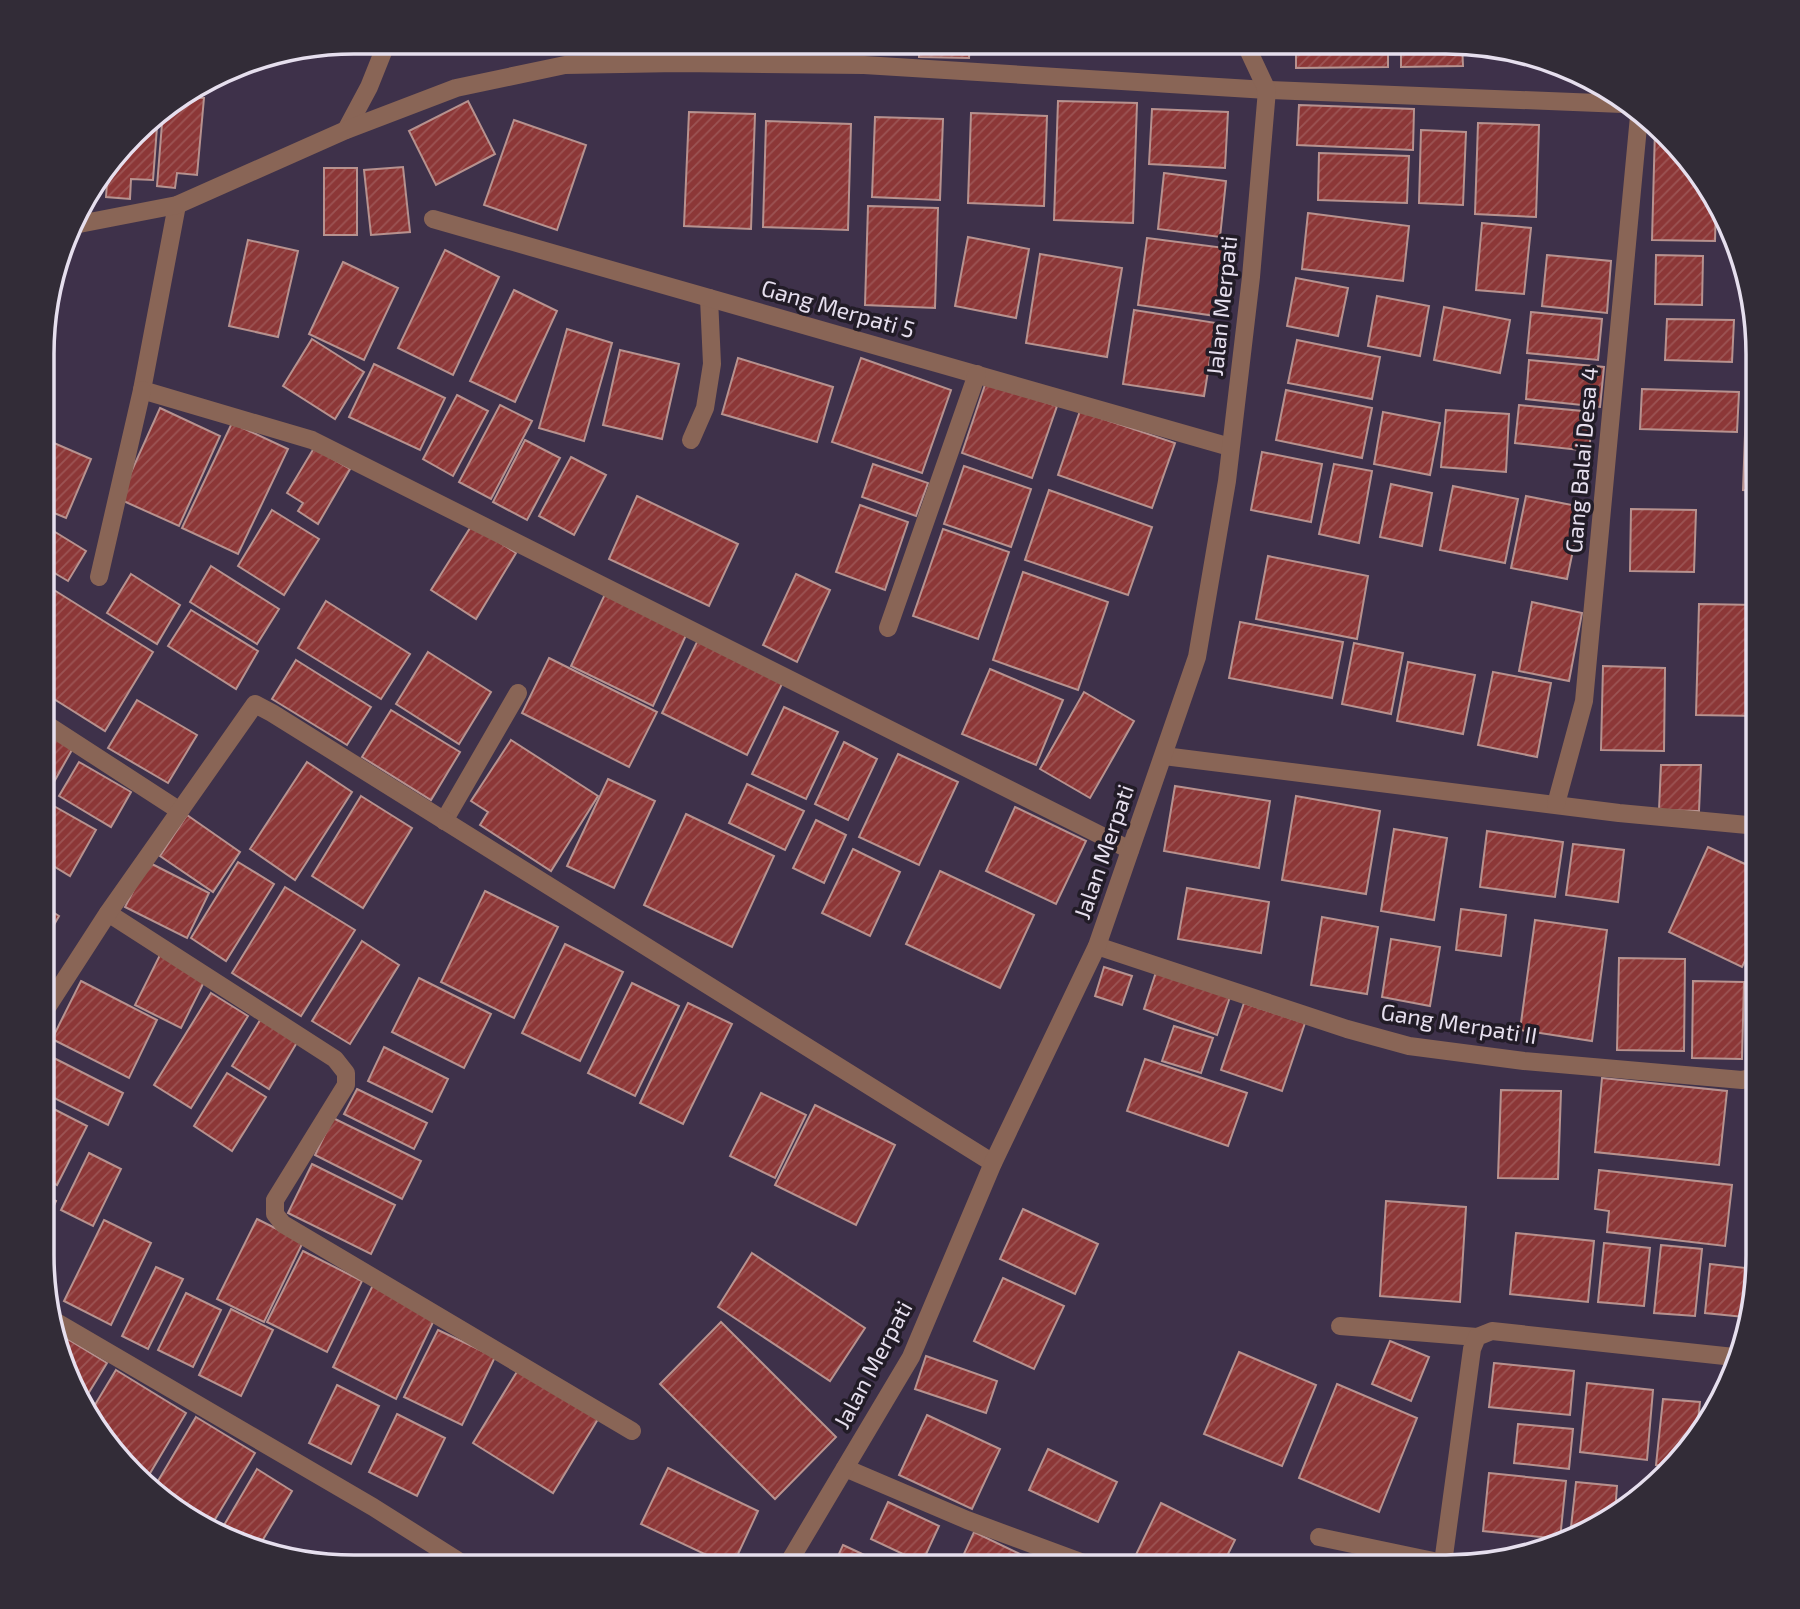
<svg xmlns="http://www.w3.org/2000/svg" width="1800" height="1609" font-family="'Exo 2',sans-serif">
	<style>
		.building { fill: url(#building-hatch); stroke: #b7928f; stroke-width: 2 }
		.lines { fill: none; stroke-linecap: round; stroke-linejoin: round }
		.service { stroke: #896556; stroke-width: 18 }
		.minor { stroke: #896556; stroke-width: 18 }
		.labels { text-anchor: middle; stroke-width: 7; stroke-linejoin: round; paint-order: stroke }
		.street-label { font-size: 23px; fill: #e6dfee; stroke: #221c27 }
		.rim { fill: none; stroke: #e6dfee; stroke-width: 3.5 }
	</style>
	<defs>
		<pattern id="building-hatch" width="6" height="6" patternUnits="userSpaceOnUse" patternTransform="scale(1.75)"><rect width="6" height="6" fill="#8c3737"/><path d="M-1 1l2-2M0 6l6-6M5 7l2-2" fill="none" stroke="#9c5454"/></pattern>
	</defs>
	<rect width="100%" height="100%" fill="#3e314a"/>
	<g class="building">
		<polygon points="919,42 970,42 969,58 919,57"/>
		<polygon points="1005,42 1040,42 1040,45 1005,44"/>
		<rect x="1040" y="42" width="55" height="3"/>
		<polygon points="1102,42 1160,43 1160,49 1102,49"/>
		<polygon points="1296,43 1388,43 1388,67 1296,68"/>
		<polygon points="1401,43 1462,43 1463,66 1401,67"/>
		<polygon points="188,97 204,98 197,175 177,173 175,188 157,186 163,111"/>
		<polygon points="468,101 495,154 436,185 409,131"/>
		<polygon points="1058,101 1137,103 1133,223 1054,220"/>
		<polygon points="1299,105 1414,109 1413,150 1297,145"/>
		<polygon points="1152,109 1228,112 1225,168 1149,164"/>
		<polygon points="689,112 755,114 751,229 684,226"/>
		<polygon points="971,113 1047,116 1044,206 968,203"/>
		<polygon points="158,114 153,180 131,179 130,199 106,197 108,169 149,119"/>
		<polygon points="875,117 943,119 940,200 872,197"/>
		<polygon points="514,120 586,145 557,230 484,205"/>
		<polygon points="766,121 851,124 848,230 763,227"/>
		<polygon points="1478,123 1539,125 1536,217 1475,214"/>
		<polygon points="1655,129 1680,148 1716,206 1715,241 1652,240"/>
		<polygon points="1421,130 1466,132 1463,205 1419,203"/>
		<polygon points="1319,153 1409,156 1407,203 1318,200"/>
		<polygon points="403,167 410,232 371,235 364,170"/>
		<rect x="324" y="168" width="33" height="67"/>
		<polygon points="1164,173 1226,181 1220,237 1158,229"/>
		<polygon points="868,206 938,208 935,308 865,305"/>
		<polygon points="1308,213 1409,226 1403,281 1302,269"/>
		<polygon points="1482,223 1531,228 1524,294 1476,290"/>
		<polygon points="968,237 1029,249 1016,318 955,306"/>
		<polygon points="1147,238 1225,248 1216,316 1138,305"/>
		<polygon points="248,240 298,251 278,337 229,326"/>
		<polygon points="445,250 499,277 453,375 398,348"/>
		<polygon points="1040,254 1122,268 1107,357 1026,343"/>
		<polygon points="1547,255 1611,261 1607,313 1542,306"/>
		<polygon points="1656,255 1703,256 1702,305 1655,304"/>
		<polygon points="343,262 398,288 364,360 309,334"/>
		<polygon points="1296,278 1348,288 1338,336 1287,326"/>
		<polygon points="514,290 557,311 515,402 470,381"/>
		<polygon points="1377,296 1429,306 1420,356 1368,346"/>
		<polygon points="1444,307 1510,320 1500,373 1434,360"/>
		<polygon points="1134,310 1216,323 1204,396 1123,384"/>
		<polygon points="1531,312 1602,319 1598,360 1527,353"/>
		<polygon points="1667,319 1734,320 1732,362 1665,360"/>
		<polygon points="567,329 612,343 584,441 539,428"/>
		<polygon points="312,339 364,372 335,419 283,386"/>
		<polygon points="1297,340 1380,357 1372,399 1288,383"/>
		<polygon points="620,350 679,364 662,439 603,425"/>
		<polygon points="738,358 833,387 817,442 722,414"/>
		<polygon points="861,358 951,390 922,473 832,442"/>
		<polygon points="1529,360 1604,367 1600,407 1526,399"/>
		<polygon points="374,364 445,398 420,450 349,417"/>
		<polygon points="986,382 1057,406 1032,478 962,453"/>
		<polygon points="1642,389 1739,392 1737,432 1640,429"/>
		<polygon points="1286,390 1372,408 1362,458 1276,440"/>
		<polygon points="457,395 488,411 453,476 423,459"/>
		<polygon points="500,405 532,421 491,499 459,482"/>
		<polygon points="1519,405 1593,412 1589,451 1515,443"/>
		<polygon points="1746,407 1757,407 1757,491 1743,490"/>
		<polygon points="160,408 220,436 179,526 119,499"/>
		<polygon points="1446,410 1509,414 1506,472 1441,467"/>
		<polygon points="1080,411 1175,443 1152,508 1058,475"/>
		<polygon points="1383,412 1440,423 1430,475 1374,464"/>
		<polygon points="232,423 288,449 238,554 182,528"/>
		<polygon points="47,440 91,459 66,518 47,510"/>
		<polygon points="525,440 560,458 527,520 493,502"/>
		<polygon points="314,448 350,469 318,524 298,511 303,503 287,493"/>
		<polygon points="1262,452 1322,464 1311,522 1251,510"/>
		<polygon points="571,457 606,475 574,535 539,516"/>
		<polygon points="873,464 928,483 916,516 862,497"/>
		<polygon points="1334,464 1372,471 1359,543 1319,534"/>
		<polygon points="964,466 1031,489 1011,547 944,524"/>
		<polygon points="1391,484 1432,493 1422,546 1380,537"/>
		<polygon points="1453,486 1518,499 1505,563 1440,550"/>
		<polygon points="1049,490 1152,527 1128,595 1025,560"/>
		<polygon points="637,496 738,544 709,606 609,559"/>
		<polygon points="1526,496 1582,507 1567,579 1511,568"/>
		<polygon points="860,505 908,522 885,590 836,572"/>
		<polygon points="1631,509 1696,510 1694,572 1630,571"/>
		<polygon points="272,510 319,539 284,595 238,566"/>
		<polygon points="472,525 516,553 476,619 431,590"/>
		<polygon points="47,527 86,551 68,581 46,568"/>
		<polygon points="943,529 1009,552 978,639 913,616"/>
		<polygon points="1268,556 1368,576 1357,639 1256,619"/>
		<polygon points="211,566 279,609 257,644 190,602"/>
		<polygon points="1023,572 1108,602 1078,690 993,660"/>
		<polygon points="131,574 180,605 157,644 107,613"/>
		<polygon points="796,574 830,590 797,662 763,645"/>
		<polygon points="46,585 153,652 105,731 46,694"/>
		<polygon points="606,592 688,631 653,706 571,666"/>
		<polygon points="326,601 410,654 381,699 298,648"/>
		<polygon points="1532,602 1582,613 1569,681 1519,671"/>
		<polygon points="1699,604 1758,605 1758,716 1696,715"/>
		<polygon points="191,610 258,651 236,689 168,646"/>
		<polygon points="1240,622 1343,642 1332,698 1229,678"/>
		<polygon points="698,640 783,682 747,755 662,713"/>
		<polygon points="1354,643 1403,653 1391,714 1342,704"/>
		<polygon points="428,652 491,692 459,744 396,704"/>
		<polygon points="549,658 657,712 629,767 522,713"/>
		<polygon points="296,660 371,707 347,745 272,699"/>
		<polygon points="1408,662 1475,675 1463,734 1397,721"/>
		<polygon points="1603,666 1665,668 1664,751 1601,750"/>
		<polygon points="990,669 1063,700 1036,765 962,734"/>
		<polygon points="1493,672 1551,683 1537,757 1478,745"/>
		<polygon points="1084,692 1134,721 1090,798 1040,769"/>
		<polygon points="137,700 197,735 168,783 108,748"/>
		<polygon points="784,707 838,732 806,799 752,774"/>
		<polygon points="391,710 460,752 431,800 362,757"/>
		<polygon points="46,732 73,748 50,789 45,786"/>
		<polygon points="511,740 598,796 551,871 480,825 488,812 471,801"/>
		<polygon points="844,742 877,759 848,820 815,804"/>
		<polygon points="898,754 958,782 919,865 859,837"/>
		<polygon points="79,762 131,792 111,827 59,796"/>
		<polygon points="307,762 352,792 295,880 250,849"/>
		<polygon points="1661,765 1701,765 1699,811 1659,810"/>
		<polygon points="608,779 655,801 614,888 567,866"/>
		<polygon points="747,784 804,811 785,850 729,823"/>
		<polygon points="1175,786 1270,801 1259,868 1164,851"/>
		<polygon points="361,796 412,828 363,908 312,876"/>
		<polygon points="1296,796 1380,811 1366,894 1282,880"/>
		<polygon points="45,801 96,830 70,876 45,861"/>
		<polygon points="1015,807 1086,841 1056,904 986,871"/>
		<polygon points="686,814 774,856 732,947 644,905"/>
		<polygon points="187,815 240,852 213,892 160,856"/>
		<polygon points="816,820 846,835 824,883 793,868"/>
		<polygon points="1394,829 1447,838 1434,920 1381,911"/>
		<polygon points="1487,831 1563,842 1555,897 1480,887"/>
		<polygon points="1573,844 1624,850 1618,902 1566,895"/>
		<polygon points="1708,847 1758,870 1758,934 1742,967 1669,932"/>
		<polygon points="853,849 900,872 870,936 822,913"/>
		<polygon points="148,862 209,893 187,938 125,907"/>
		<polygon points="238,862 274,884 226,961 191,938"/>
		<polygon points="940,871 1034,915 1000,988 906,944"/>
		<polygon points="285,887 355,930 301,1016 232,973"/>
		<polygon points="1187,888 1269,902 1261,953 1178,939"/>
		<polygon points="485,891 558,927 514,1018 441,982"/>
		<polygon points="45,907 59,916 44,942"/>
		<polygon points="1461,909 1506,915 1501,956 1456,950"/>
		<polygon points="1322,917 1378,927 1367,994 1311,985"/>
		<polygon points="1535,920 1607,930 1592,1041 1520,1030"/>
		<polygon points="1391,939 1440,947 1430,1006 1382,997"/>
		<polygon points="362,941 399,965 350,1044 312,1021"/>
		<polygon points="565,944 623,972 580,1061 522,1033"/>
		<polygon points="160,955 206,978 181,1028 135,1005"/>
		<polygon points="1619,958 1685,959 1684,1051 1617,1050"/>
		<polygon points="1104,967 1132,976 1122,1005 1095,996"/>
		<polygon points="1157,969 1231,994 1217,1035 1144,1009"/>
		<polygon points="419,978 491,1014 464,1068 392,1032"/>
		<polygon points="81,981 157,1020 129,1078 52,1039"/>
		<polygon points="1693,981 1744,982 1742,1059 1692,1058"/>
		<polygon points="632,983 679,1006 635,1096 588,1073"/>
		<polygon points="211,993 248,1016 191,1108 154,1085"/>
		<polygon points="688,1003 732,1024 683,1124 640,1103"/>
		<polygon points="1244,1003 1305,1023 1282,1091 1221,1070"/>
		<polygon points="262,1017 299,1039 269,1089 232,1066"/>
		<polygon points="1174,1026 1213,1038 1201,1073 1162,1061"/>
		<polygon points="384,1047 448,1079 432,1112 368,1081"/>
		<polygon points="44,1053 123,1093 108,1125 44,1093"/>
		<polygon points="1145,1059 1247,1093 1228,1146 1127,1111"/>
		<polygon points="227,1073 266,1097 232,1151 194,1126"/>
		<polygon points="1602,1078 1727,1091 1719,1165 1595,1152"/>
		<polygon points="357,1089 427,1123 414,1149 344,1114"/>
		<polygon points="1501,1090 1561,1091 1558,1179 1498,1178"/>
		<polygon points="761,1093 806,1115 775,1178 730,1156"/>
		<polygon points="44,1104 87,1126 57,1185 43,1177"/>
		<polygon points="815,1105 895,1145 856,1225 775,1185"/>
		<polygon points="333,1118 421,1161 402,1199 315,1155"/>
		<polygon points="89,1153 121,1169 93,1226 61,1210"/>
		<polygon points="312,1164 395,1205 371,1254 288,1213"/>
		<polygon points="1599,1170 1732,1185 1725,1246 1607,1232 1609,1211 1595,1209"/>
		<polygon points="43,1194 56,1201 43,1229"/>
		<polygon points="1386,1201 1466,1207 1460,1302 1380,1296"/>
		<polygon points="1023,1209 1098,1244 1075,1294 1000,1259"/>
		<polygon points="257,1219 303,1242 264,1322 217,1299"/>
		<polygon points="104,1220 151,1243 111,1325 64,1301"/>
		<polygon points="1516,1233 1594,1241 1588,1302 1510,1294"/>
		<polygon points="1604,1243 1650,1248 1644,1306 1598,1302"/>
		<polygon points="1661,1245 1702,1249 1695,1316 1654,1313"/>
		<polygon points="303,1251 362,1281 327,1352 267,1322"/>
		<polygon points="752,1253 865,1328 830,1381 718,1307"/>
		<polygon points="1710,1264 1755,1269 1744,1317 1705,1313"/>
		<polygon points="156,1267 183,1279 148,1349 122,1336"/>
		<polygon points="1003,1278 1064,1306 1034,1369 974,1341"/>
		<polygon points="373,1285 436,1316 396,1399 333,1367"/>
		<polygon points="186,1293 221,1310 193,1367 158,1350"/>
		<polygon points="231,1309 273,1330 241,1396 199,1375"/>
		<polygon points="721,1322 836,1437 775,1499 660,1384"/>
		<polygon points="438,1330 495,1357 462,1425 404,1397"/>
		<polygon points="56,1332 107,1363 83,1402 66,1374"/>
		<polygon points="1390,1341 1429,1357 1411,1401 1372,1384"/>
		<polygon points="1239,1352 1316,1385 1282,1466 1204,1434"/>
		<polygon points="926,1356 997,1381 986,1413 915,1389"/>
		<polygon points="1494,1363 1574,1371 1570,1415 1489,1407"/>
		<polygon points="116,1370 186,1413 146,1480 120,1461 90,1413"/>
		<polygon points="518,1370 598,1419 553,1493 473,1443"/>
		<polygon points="1587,1383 1653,1390 1647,1460 1580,1452"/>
		<polygon points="1337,1384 1417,1418 1379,1512 1299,1478"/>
		<polygon points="337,1385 379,1406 351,1464 309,1443"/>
		<polygon points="1709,1398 1721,1399 1707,1417"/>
		<polygon points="1663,1399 1700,1402 1697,1430 1670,1466 1656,1465"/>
		<polygon points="397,1414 445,1438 417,1496 369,1472"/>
		<polygon points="927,1415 1000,1449 972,1509 899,1475"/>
		<polygon points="196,1417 255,1453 211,1526 155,1486"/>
		<polygon points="1518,1424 1573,1429 1569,1469 1514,1463"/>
		<polygon points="1048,1449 1117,1482 1098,1522 1029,1490"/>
		<polygon points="668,1468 758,1511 732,1567 641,1524"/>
		<polygon points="257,1469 292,1491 258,1548 234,1543 220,1532"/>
		<polygon points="1489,1473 1566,1481 1560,1539 1483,1531"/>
		<polygon points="1576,1482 1617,1486 1615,1513 1575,1537 1570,1536"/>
		<polygon points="1630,1491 1646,1493 1628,1504"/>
		<polygon points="888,1502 939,1526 922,1563 871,1539"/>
		<polygon points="1161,1503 1235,1540 1222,1566 1130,1567"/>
		<polygon points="974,1532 1047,1567 958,1567"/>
		<polygon points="843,1545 890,1567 833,1567"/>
		<polygon points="600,1558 634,1567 598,1567"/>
		<polygon points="1262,1560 1289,1566 1260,1566"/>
	</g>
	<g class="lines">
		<g class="service">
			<polyline points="691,440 705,408 712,364 709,298"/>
			<polyline points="1340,1326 1477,1337"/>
			<polyline points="1319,1537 1443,1563"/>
		</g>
		<g class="minor">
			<polyline points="346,130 369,87 387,42"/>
			<polyline points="177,205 142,390 312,440 1130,850"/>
			<polyline points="433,219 1230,447"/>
			<polyline points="74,225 177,205 346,130 456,88 565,65 678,63 864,65 1267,90 1623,104"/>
			<polyline points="99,577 142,390"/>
			<polyline points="888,628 977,374"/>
			<polyline points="46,724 180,811"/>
			<polyline points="1164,756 1619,813 1758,826"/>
			<polyline points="1556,804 1584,701 1639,116"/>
			<polyline points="444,821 518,693"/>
			<polyline points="108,913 335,1059 346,1073 346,1085 275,1200 275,1214 283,1224 632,1431"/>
			<polyline points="1097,946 1347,1029 1409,1046 1524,1061 1742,1080 1758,1076"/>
			<polyline points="44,1012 108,913 255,704 272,713 993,1163"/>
			<polyline points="53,1320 373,1507 468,1567"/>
			<polyline points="845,1468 967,1520 1094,1567"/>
			<polyline points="1450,1566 1443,1563 1472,1349 1477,1337 1492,1331 1734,1357"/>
			<polyline points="786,1567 911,1357 993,1163 1097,946 1197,657 1227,481 1251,277 1267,90 1245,43"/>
		</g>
	</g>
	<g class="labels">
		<g class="street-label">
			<text transform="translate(1222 306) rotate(-84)" y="8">Jalan Merpati</text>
			<text transform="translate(838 309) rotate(16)" y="8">Gang Merpati 5</text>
			<text transform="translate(1582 460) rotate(-85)" y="8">Gang Balai Desa 4</text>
			<text transform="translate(1104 852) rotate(-71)" y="8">Jalan Merpati</text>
			<text transform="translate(1459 1024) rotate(9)" y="8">Gang Merpati II</text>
			<text transform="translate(873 1365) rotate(-62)" y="8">Jalan Merpati</text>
		</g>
	</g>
	<path d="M0 0H1800V1609H0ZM354 54H1446A300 300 0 0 1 1746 354V1255A300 300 0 0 1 1446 1555H354A300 300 0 0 1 54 1255V354A300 300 0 0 1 354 54Z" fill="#322c37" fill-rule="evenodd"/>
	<path class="rim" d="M354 54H1446A300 300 0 0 1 1746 354V1255A300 300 0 0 1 1446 1555H354A300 300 0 0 1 54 1255V354A300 300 0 0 1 354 54Z"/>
</svg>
